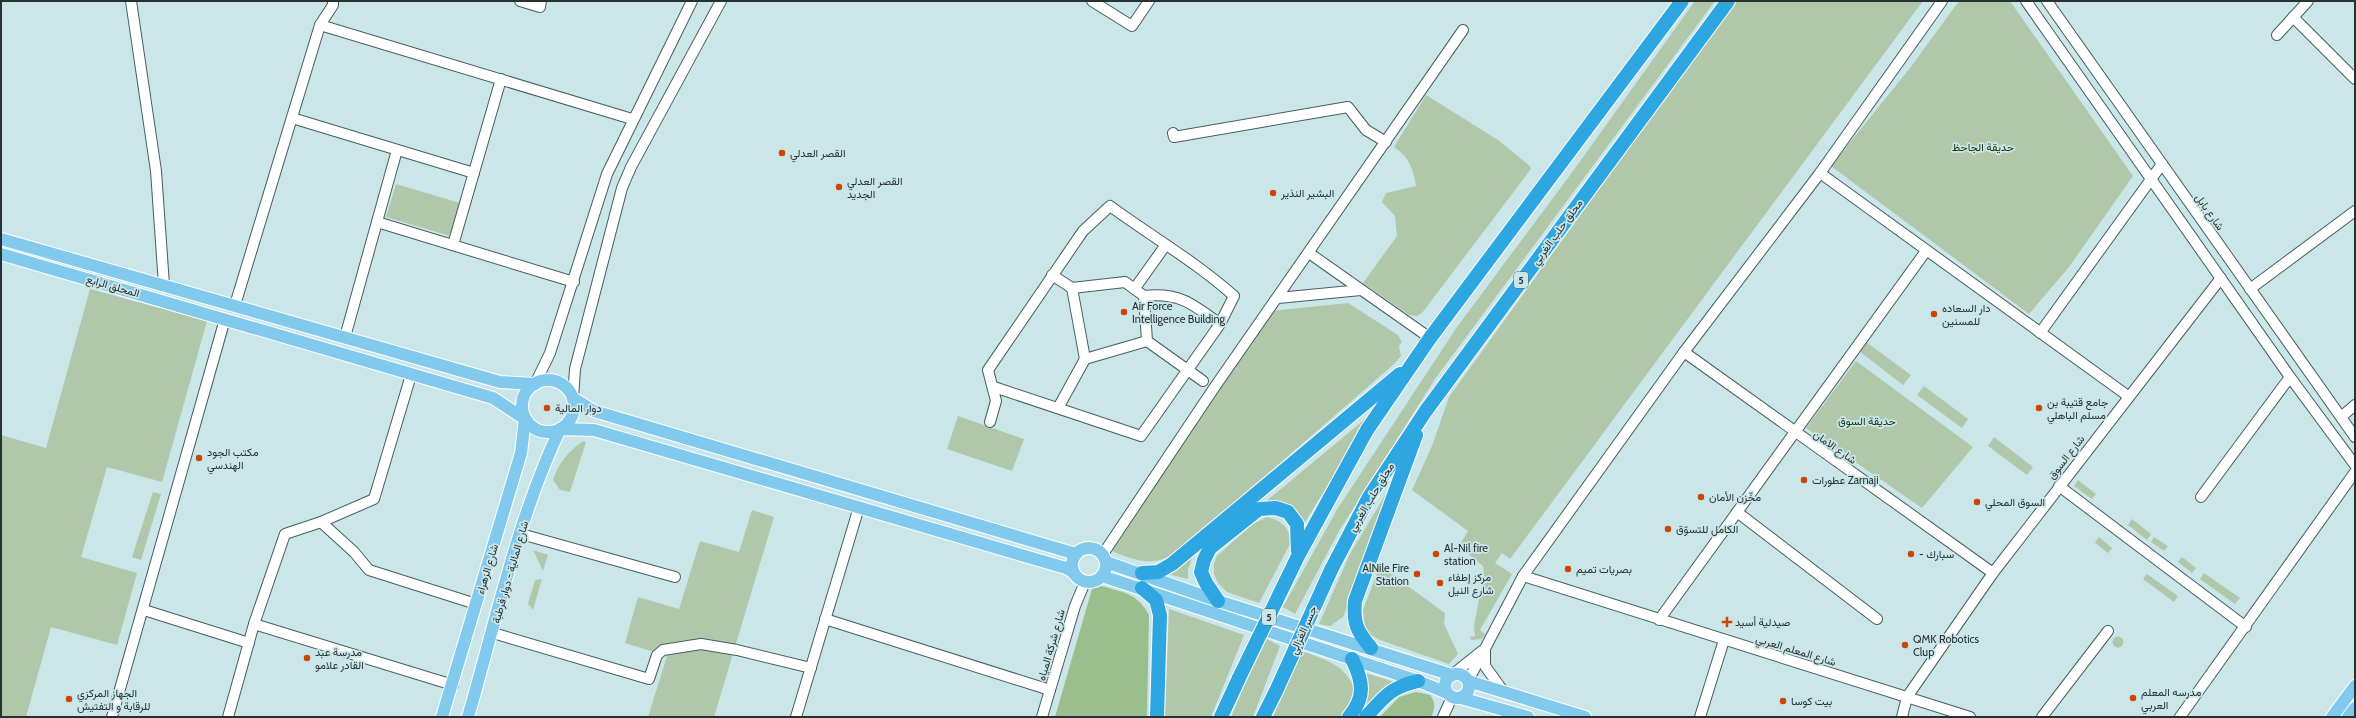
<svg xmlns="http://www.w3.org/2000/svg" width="2356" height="718" font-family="Cabin,Vazirmatn,sans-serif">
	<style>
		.green { fill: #b1c7aa }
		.forest { fill: #9bbe8e }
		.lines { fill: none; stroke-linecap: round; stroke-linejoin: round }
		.minor-casing { stroke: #455e60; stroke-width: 12 }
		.major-casing { stroke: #fff; stroke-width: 14 }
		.highway-casing { stroke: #fff; stroke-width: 16 }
		.minor { stroke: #fff; stroke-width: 10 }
		.major { stroke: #81caed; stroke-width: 12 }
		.highway { stroke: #2da6e1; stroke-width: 14 }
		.highway-bridge-casing { stroke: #fff; stroke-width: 16; stroke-linecap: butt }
		.highway-bridge { stroke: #2da6e1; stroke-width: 14 }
		.poi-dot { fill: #cb4604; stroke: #cbe6e9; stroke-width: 1.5 }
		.labels { text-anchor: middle; stroke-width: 3.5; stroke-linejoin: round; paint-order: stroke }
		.shield { fill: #cbe6e9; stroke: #586769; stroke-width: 1 }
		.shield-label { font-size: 10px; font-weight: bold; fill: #263132 }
		.park-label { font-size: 11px; fill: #103301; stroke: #cbe6e9 }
		.poi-label { font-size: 11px; fill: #263132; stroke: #cbe6e9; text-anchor: start }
		.street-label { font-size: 11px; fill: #263132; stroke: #cbe6e9 }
	</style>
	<rect width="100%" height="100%" fill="#cbe6e9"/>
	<g class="green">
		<polygon points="1695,1 1715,1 1435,379 1339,531 1295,614 1283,607 1338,508 1457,327 1576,167"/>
		<polygon points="1735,1 1923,1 1510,559 1502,553 1495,563 1512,574 1480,630 1485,634 1482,639 1471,640 1470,637 1475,636 1474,626 1484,573 1483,566 1459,546 1468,531 1412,490 1432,446 1449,397"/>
		<polygon points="1959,1 2010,1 2133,176 2069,267 2029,314 1831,166 1910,68"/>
		<path d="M 1426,95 L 1498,140 L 1530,166 L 1531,169 L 1422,313 L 1417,316 L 1409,315 L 1363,283 L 1397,236 L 1395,216 L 1382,202 L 1386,193 L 1416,186 C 1413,168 1409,157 1394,147 Z"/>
		<polygon points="396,184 460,203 450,236 386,217"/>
		<polygon points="90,289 207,321 162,482 107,467 81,557 137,573 117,645 51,627 26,717 1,717 1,435 46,448"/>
		<path d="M 1348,303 L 1398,335 L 1402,342 L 1399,346 L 1401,356 L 1394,364 L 1174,555 C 1149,566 1137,561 1112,551 L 1271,311 Z"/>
		<polygon points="1866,342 1911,375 1903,385 1859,351"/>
		<polygon points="1856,361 1973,447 1922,508 1806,428"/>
		<polygon points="1924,386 1968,419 1962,428 1917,395"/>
		<polygon points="1370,415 1304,524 1295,511 1264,503"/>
		<polygon points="958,416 1024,439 1012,471 947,449"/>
		<polygon points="1994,437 2033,467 2027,475 1988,446"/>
		<path d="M 583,441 L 586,442 L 570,492 L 560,490 L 553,480 C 559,462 568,452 583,441 Z"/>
		<polygon points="1402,467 1343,617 1330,626 1319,624 1350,554"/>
		<polygon points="2078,480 2096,494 2092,499 2074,486"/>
		<polygon points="153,492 161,494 141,560 132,557"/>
		<polygon points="752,510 774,517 714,717 648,717 667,656 625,643 638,597 679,609 700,541 739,552"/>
		<path d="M 1267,517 C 1282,521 1289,527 1291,542 L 1259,603 L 1227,592 L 1218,583 L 1214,574 L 1214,564 L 1217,556 L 1253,524 Z"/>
		<polygon points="2132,519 2151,534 2147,540 2128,525"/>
		<polygon points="2099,537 2112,548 2108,553 2095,543"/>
		<polygon points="2154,537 2168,546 2164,551 2151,542"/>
		<polygon points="533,550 548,555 543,571"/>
		<polygon points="2182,557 2196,568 2192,573 2178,562"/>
		<polygon points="1192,558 1188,570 1188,579 1164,573"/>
		<polygon points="1380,566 1445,613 1444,624 1458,654 1449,664 1380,640 1369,634 1365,628 1363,610"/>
		<polygon points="2204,573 2240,598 2235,604 2200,579"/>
		<polygon points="2147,574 2178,596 2174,602 2143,579"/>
		<polygon points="542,579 533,610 528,604 535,580"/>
		<polygon points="1169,609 1244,635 1211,717 1165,717"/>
		<circle cx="2118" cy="642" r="5.5"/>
		<polygon points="1265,638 1280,646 1253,717 1231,717"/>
		<path d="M 1302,651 C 1327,661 1346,664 1355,691 L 1345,717 L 1273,717 Z"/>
		<polygon points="1361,672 1395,682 1384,687 1365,708 1367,696"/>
	</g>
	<g class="forest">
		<path d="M 1098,585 C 1121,592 1137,592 1149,615 L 1147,717 L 1055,717 L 1092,589 Z"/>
		<path d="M 1416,692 L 1430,695 C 1436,703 1435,709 1431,717 L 1380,717 L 1399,697 Z"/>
	</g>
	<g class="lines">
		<g class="minor-casing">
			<g id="minor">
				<polyline points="131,1 156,171 164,285"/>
				<polyline points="520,1 540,7 541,1"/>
				<polyline points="1092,1 1132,26 1149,1"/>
				<polyline points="2026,1 2290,377 2355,465"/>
				<polyline points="2047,1 2355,437"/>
				<polyline points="2293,17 2355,79"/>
				<polyline points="320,25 333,5 333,1"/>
				<polyline points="2277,35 2308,1"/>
				<polyline points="292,118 474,173"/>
				<polyline points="1173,133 1174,137 1348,107 1366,130 1386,142"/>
				<polyline points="1820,173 2128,396"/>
				<polyline points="377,222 574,282"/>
				<polyline points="453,245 501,79"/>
				<polyline points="1309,253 1430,338"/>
				<polyline points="1052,275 1072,288"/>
				<polygon points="1125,282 1144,296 1147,341 1085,359 1072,288"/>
				<polyline points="1135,288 1165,246"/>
				<polyline points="2250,289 2355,211"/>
				<path d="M 1144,296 C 1179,292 1193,304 1220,324"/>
				<polyline points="1278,298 1361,290"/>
				<polyline points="235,305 320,25 632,119"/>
				<polyline points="2040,333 2162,164"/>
				<polyline points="345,337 397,150"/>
				<polyline points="1147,341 1203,381"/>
				<polyline points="1684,352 1993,573"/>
				<polyline points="535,384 550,353 607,174 692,1"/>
				<polyline points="573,398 575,369 622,188 631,167 721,1"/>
				<polyline points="1058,408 1085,359"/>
				<polyline points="2341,417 2355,405"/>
				<path d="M 990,422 L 996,401 L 988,370 L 1083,231 L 1110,206 C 1151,236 1196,262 1234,296 L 1220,324 L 1141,436 L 994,387"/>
				<polyline points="2059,486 2246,627"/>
				<polyline points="2201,497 2290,377"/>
				<polyline points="1737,512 1877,619"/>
				<polyline points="321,522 354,552 369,570 476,604"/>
				<polyline points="521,534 675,577"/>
				<polyline points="1103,554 1214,388 1463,30"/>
				<polyline points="1523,576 1970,717"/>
				<polyline points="144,610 249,643"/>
				<polyline points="825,619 1050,690"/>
				<polyline points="1659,620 1926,251"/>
				<polyline points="254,624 453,685"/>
				<polyline points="493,633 649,679 657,655 663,650 701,644 737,650 811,668"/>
				<polyline points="1485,651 1485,666 1503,691"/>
				<polyline points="1452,675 1482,651"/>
				<polyline points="1468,681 1523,576 1684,352 1820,173 1942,1"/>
				<polyline points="112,717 225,319"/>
				<polyline points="228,717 254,624 285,534 321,522 374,499 411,375"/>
				<polyline points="796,717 859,507"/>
				<polyline points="1042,717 1075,606 1085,582"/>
				<polyline points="1443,717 1452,697"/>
				<polyline points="1700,717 1724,640"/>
				<polyline points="1902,717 1907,697 1993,573 2221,278"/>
				<polyline points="2042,717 2108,631"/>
				<polyline points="2180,717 2355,472"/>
			</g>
		</g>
		<g class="major-casing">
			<g id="major">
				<polyline points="1,239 500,382 535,384"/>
				<polyline points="1,254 493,398 525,419"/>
				<circle cx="548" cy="406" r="26"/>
				<polyline points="573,398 594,411 1076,554"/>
				<circle cx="1089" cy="565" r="17"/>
				<polyline points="1106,562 1218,601 1452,675"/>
				<polyline points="1102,576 1418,681 1447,693"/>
				<circle cx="1457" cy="686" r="12"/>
				<polyline points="1468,681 1585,717"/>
				<polyline points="1461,698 1528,717"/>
				<polyline points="442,717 521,453 525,419"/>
				<path d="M 468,717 C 496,621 517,520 560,429 L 594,430 L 1066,568 L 1074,573"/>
				<polyline points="2332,717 2355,686"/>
				<polyline points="2348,717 2355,708"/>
			</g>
		</g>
		<g class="highway-casing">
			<g id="highway">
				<polyline points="1298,556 1367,430 1430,338 1682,1"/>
				<polyline points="1331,570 1369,497 1425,412 1728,1"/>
				<polyline points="1142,573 1158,572 1172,564 1400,374"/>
				<polyline points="1142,588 1156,600 1160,615 1157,717"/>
				<polyline points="1218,601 1206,583 1201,572 1204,560 1210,548 1259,509 1276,508 1288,512 1297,524 1298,554"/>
				<path d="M 1371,648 C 1357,631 1353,624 1355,601 L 1416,435"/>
				<polyline points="1221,717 1239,678"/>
				<polyline points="1263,717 1276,691"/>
				<path d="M 1349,717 C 1366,697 1363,681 1352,659"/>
				<path d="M 1366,717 C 1384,697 1391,687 1418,681"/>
			</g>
		</g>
		<use href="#minor" class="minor"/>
		<use href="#major" class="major"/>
		<use href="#highway" class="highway"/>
		<g class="highway-bridge-casing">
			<g id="highway-bridge">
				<polyline points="1239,678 1298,556"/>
				<polyline points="1276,691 1331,570"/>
			</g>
		</g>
		<use href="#highway-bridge" class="highway-bridge"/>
	</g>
	<g class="poi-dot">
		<circle cx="782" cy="153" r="4"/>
		<circle cx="839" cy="187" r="4"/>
		<circle cx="1273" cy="193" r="4"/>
		<circle cx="1124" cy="312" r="4"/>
		<circle cx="1934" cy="314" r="4"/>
		<circle cx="547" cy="408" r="4"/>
		<circle cx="2039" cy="408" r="4"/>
		<circle cx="199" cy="458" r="4"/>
		<circle cx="1804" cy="480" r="4"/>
		<circle cx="1701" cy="497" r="4"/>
		<circle cx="1977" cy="502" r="4"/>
		<circle cx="1668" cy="529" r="4"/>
		<circle cx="1436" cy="554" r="4"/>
		<circle cx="1911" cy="554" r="4"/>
		<circle cx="1568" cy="569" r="4"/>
		<circle cx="1417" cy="574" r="4"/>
		<circle cx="1440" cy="583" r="4"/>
		<path d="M1725 616h4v4h4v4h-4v4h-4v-4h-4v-4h4z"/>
		<circle cx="1905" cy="645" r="4"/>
		<circle cx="307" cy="658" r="4"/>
		<circle cx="2133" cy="698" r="4"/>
		<circle cx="69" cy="699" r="4"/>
		<circle cx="1783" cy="701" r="4"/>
	</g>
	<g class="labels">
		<g class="shield">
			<rect x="1514" y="272" width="14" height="16" rx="3"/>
			<rect x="1262" y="609" width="14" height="16" rx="3"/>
		</g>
		<g class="shield-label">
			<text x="1521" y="284">5</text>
			<text x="1269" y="621">5</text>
		</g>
		<g class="park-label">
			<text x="1983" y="151">حديقة الجاحظ</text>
			<text x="1867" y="425">حديقة السوق</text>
		</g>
		<g class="poi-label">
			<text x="790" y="157">القصر العدلي</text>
			<text x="847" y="185">القصر العدلي<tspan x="847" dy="13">الجديد</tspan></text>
			<text x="1281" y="197">البشير النذير</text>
			<text x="1132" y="310">Air Force<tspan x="1132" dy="13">Intelligence Building</tspan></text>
			<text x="1942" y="312">دار السعاده<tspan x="1942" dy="13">للمسنين</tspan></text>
			<text x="2047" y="406">جامع قتيبة بن<tspan x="2047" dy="13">مسلم الباهلي</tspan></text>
			<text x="555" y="412">دوار المالية</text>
			<text x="207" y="456">مكتب الجود<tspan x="207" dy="13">الهندسي</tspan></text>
			<text x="1812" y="484">عطورات Zarnaji</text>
			<text x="1709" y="501">مخّزن الأمان</text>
			<text x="1985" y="506">السوق المحلي</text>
			<text x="1676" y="533">الكامل للتسوّق</text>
			<text x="1444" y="552">Al-Nil fire<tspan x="1444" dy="13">station</tspan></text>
			<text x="1919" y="558">- سبارك</text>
			<text x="1409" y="572" text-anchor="end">AlNile Fire<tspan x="1409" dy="13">Station</tspan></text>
			<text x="1576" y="573">بصريات تميم</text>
			<text x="1448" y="581">مركز إطفاء<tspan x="1448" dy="13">شارع النيل</tspan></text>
			<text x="1735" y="626">صيدلية أسيد</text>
			<text x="1913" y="643">QMK Robotics<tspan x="1913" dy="13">Clup</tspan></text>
			<text x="315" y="656">مدرسة عبد<tspan x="315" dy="13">القادر علامو</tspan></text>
			<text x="2141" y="696">مدرسه المعلم<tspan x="2141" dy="13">العربي</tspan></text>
			<text x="77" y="697">الجهاز المركزي<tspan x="77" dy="13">للرقابة و التفتيش</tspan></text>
			<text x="1791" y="705">بيت كوسا</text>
		</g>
		<g class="street-label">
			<text transform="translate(2210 212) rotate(55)" y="4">شارع بابل</text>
			<text transform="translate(1557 232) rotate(-54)" y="4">محلق حلب الغربي</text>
			<text transform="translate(113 286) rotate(16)" y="4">المحلق الرابع</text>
			<text transform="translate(1835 447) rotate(35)" y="4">شارع الامان</text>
			<text transform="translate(2066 457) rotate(-52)" y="4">شارع السوق</text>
			<text transform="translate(1371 497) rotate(-59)" y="4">محلق حلب الغربي</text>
			<text transform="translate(487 569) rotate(-73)" y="4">شارع الزهراء</text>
			<text transform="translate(510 572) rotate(-74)" y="4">شارع المالية - دوار قرطبة</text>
			<text transform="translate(1303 630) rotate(-66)" y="4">جسر الغزالي</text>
			<text transform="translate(1051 645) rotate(-74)" y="4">شارع شركة المياه</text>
			<text transform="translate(1796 650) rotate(17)" y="4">شارع المعلم العربي</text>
		</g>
	</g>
	<rect width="2356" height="718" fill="none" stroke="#263132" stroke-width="4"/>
</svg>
